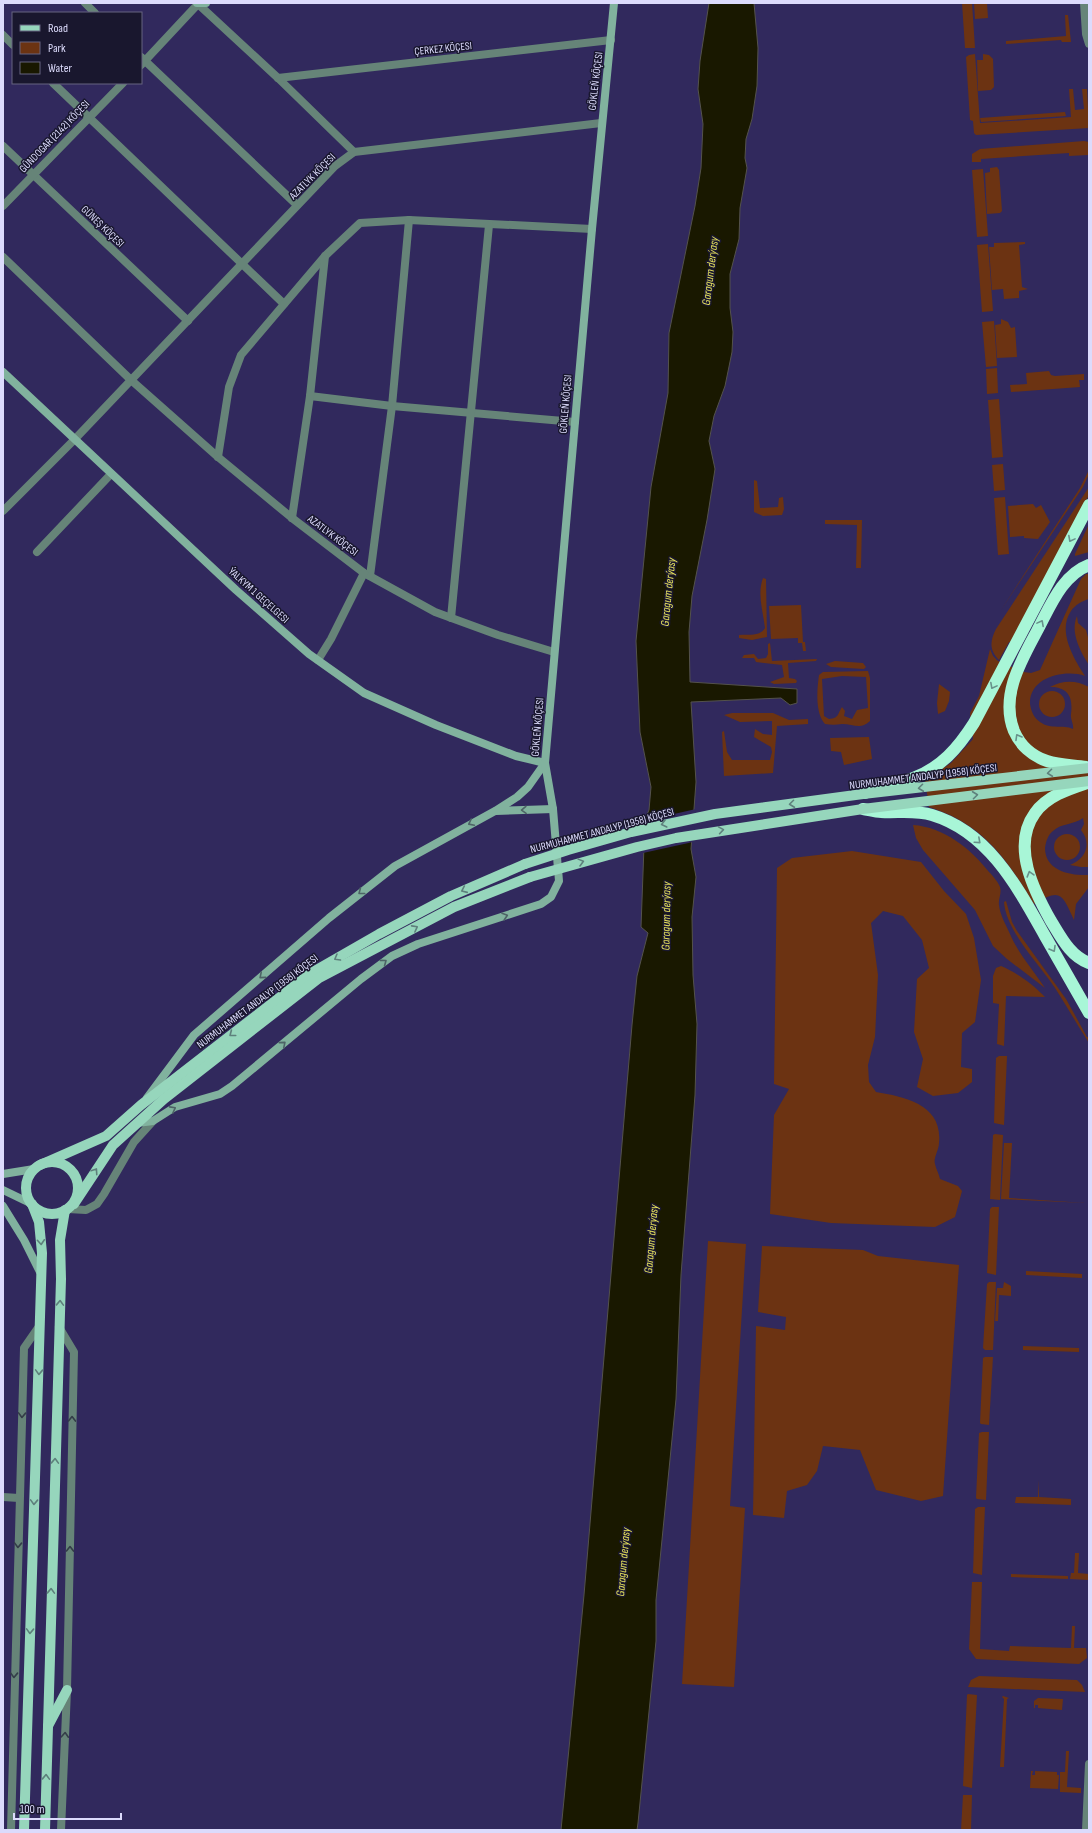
<svg xmlns="http://www.w3.org/2000/svg" width="1092" height="1833" font-family="'Sofia Sans Condensed',sans-serif">
	<style>
		.green { fill: #6c3312; fill-rule: evenodd }
		.water { fill: #191800; stroke: #54524c }
		.pier { fill: #31295d }
		.lines { fill: none; stroke-linecap: round; stroke-linejoin: round }
		.street { stroke: #668478; stroke-width: 8 }
		.secondary { stroke: #81b29e; stroke-width: 8 }
		.primary { stroke: #96d6bc; stroke-width: 10 }
		.highway { stroke: #a8f6d7; stroke-width: 12 }
		.primary-bridge { stroke: #96d6bc; stroke-width: 10 }
		.oneway { stroke: #68928b }
		.oneway2 { stroke: #5e807c }
		.oneway3 { stroke: #4d6466 }
		.oneway4 { stroke: #343d48 }
		.labels { text-anchor: middle; stroke-width: 3; stroke-linejoin: round; paint-order: stroke }
		.street-label { font-size: 11px; fill: #dcdbfc; stroke: #19172e }
		.water-label { font-size: 12px; font-style: italic; fill: #e8e35c; stroke: #19172e }
	</style>
	<rect width="100%" height="100%" fill="#31295d"/>
	<g class="green">
		<polygon points="962,3 972,3 975,48 965,48"/>
		<polygon points="974,3 987,3 988,18 975,19"/>
		<polygon points="1065,15 1068,15 1071,42 1062,42 1061,40 1006,44 1006,41 1066,36"/>
		<polygon points="975,54 980,123 1071,117 1069,89 1073,89 1075,110 1084,109 1082,89 1087,89 1089,128 976,135 974,133 973,121 970,120 966,57 969,55"/>
		<polygon points="983,54 989,55 993,59 994,87 991,90 978,91 977,60 983,60"/>
		<polygon points="1065,112 1066,116 981,122 980,118"/>
		<polygon points="1084,141 1089,142 1089,166 1088,155 1069,156 1069,153 981,159 981,162 972,162 972,154 980,149"/>
		<polygon points="997,167 999,170 1002,211 1000,213 987,214 985,173 990,172 990,168"/>
		<polygon points="983,169 988,236 977,237 972,170"/>
		<polygon points="1025,242 1025,244 1019,245 1022,287 1028,289 1019,291 1019,298 1004,299 1003,289 992,290 989,247 994,247 994,243"/>
		<polygon points="988,244 993,311 982,312 977,245"/>
		<polygon points="1001,319 1008,322 1011,328 1015,327 1017,357 997,358 995,325 1001,324"/>
		<polygon points="994,321 997,366 986,367 982,322"/>
		<polygon points="997,368 998,393 987,394 986,369"/>
		<polygon points="1049,371 1051,375 1055,376 1084,374 1084,380 1079,380 1080,387 1011,392 1010,385 1027,384 1026,373"/>
		<polygon points="999,399 1003,457 992,458 988,400"/>
		<polygon points="1003,464 1005,490 994,491 992,465"/>
		<polygon points="1089,470 1089,474 1083,487 1001,610 1080,488"/>
		<polygon points="754,480 757,481 760,508 778,507 779,498 783,497 784,509 782,515 763,516 754,512"/>
		<path d="M 1089,487 L 1089,495 L 1011,642 L 1009,642 L 999,660 C 989,650 990,641 996,629 Z"/>
		<polygon points="1005,497 1009,554 998,555 994,498"/>
		<polygon points="1033,504 1036,508 1041,505 1050,522 1038,539 1024,538 1024,536 1010,537 1008,506"/>
		<polygon points="825,520 862,520 861,568 856,568 857,525 825,524"/>
		<polygon points="1089,524 1089,552 1075,556 1075,554"/>
		<path d="M 1086,574 L 1089,574 L 1089,599 C 1082,601 1075,605 1071,611 C 1057,631 1074,659 1085,676 C 1065,669 1029,677 1030,704 C 1031,711 1034,718 1040,722 C 1051,730 1063,724 1073,729 C 1074,724 1070,719 1071,714 C 1073,698 1069,687 1050,687 C 1063,680 1076,680 1089,687 L 1089,867 L 1081,867 L 1070,865 C 1086,859 1092,844 1081,830 L 1084,824 L 1083,818 C 1074,825 1061,823 1053,831 C 1048,835 1046,841 1045,848 C 1045,871 1071,876 1089,875 L 1089,887 L 1076,904 L 1074,920 C 1062,895 1062,887 1034,904 C 1006,858 983,824 929,807 L 925,780 L 951,763 L 973,739 L 970,713 L 979,696 L 990,649 L 993,656 L 998,661 L 1024,672 L 1031,673 L 1040,670 L 1081,579 Z"/>
		<path d="M 763,578 L 766,579 L 767,637 L 752,640 L 739,638 L 739,635 C 748,634 760,637 765,628 C 763,611 757,594 763,578 Z"/>
		<polygon points="801,605 803,642 805,642 806,651 803,651 802,643 798,643 798,638 771,639 769,606"/>
		<path d="M 1077,616 L 1078,623 L 1086,630 L 1089,641 L 1089,665 C 1080,651 1070,632 1077,616 Z"/>
		<polygon points="770,643 772,661 817,659 816,661 788,663 789,678 795,679 797,681 796,683 774,684 770,682 784,677 782,665 756,662 754,658 742,658 744,655 754,654 758,659 766,658 768,654 768,644"/>
		<polygon points="835,661 863,663 866,667 864,669 831,667 826,664"/>
		<path d="M 868,671 L 870,678 L 870,721 C 860,730 854,724 842,724 C 836,725 831,725 825,724 C 815,713 817,689 819,675 L 823,672 ZM 842,676 L 866,677 L 868,708 L 857,710 L 852,719 L 844,716 L 845,711 L 842,707 C 837,715 839,718 829,719 L 824,716 L 822,679 Z"/>
		<polygon points="939,684 950,692 949,701 945,711 938,714 937,703"/>
		<circle cx="1052" cy="704" r="13"/>
		<polygon points="732,713 773,713 789,720 808,719 808,724 777,726 773,773 724,776 722,732 724,731 727,752 732,760 770,760 772,752 771,747 754,737 755,729 763,734 772,735 772,721 740,722 724,715"/>
		<polygon points="869,737 872,759 844,765 841,752 831,751 830,738"/>
		<path d="M 913,825 C 944,827 971,849 989,872 C 993,876 998,882 1000,887 C 1002,894 998,899 999,905 C 1000,915 1006,925 1010,934 C 1018,953 1034,971 1045,988 L 1007,959 L 993,946 L 975,910 L 923,850 L 916,838 Z"/>
		<circle cx="1067" cy="847" r="13"/>
		<path d="M 852,851 L 921,862 L 944,891 L 966,914 L 974,938 L 981,980 L 975,1022 L 962,1033 L 961,1067 L 972,1069 L 972,1082 L 958,1093 L 933,1096 L 917,1087 L 923,1059 L 914,1032 L 917,979 L 929,968 L 922,940 L 903,916 L 883,911 L 871,923 L 878,975 L 875,1037 L 868,1065 L 869,1082 L 876,1092 C 906,1097 943,1105 939,1143 C 939,1150 933,1158 935,1164 C 936,1169 939,1174 940,1179 L 958,1186 L 962,1191 L 955,1217 L 935,1227 L 831,1223 L 770,1214 L 774,1115 L 789,1089 L 774,1084 L 777,868 L 792,858 Z"/>
		<path d="M 1006,901 L 1012,922 L 1017,931 L 1066,999 L 1087,1037 L 1089,1037 L 1089,1043 C 1077,1025 1067,1006 1055,988 C 1039,964 1006,931 1004,902 Z"/>
		<path d="M 1001,966 C 1016,972 1034,985 1045,997 L 1006,996 L 1004,1046 L 997,1044 L 999,1004 L 993,1003 L 993,976 L 996,968 Z"/>
		<polygon points="999,1056 1007,1056 1004,1125 994,1123 996,1058"/>
		<polygon points="995,1134 1003,1135 1000,1200 990,1199 993,1135"/>
		<polygon points="1004,1143 1012,1143 1009,1198 1086,1203 1001,1199"/>
		<polygon points="992,1207 999,1207 996,1275 987,1273 990,1209"/>
		<polygon points="708,1241 746,1244 730,1506 745,1508 734,1687 682,1684"/>
		<polygon points="762,1246 863,1250 878,1256 959,1265 943,1496 921,1501 876,1490 860,1450 823,1446 817,1471 807,1485 787,1491 784,1518 753,1515 756,1326 785,1330 786,1317 758,1312"/>
		<polygon points="1026,1271 1082,1274 1082,1278 1026,1275"/>
		<polygon points="989,1282 996,1282 993,1350 985,1350 983,1348 987,1284"/>
		<polygon points="1004,1282 1011,1286 1011,1296 999,1295 998,1321 995,1321 997,1288 1003,1288"/>
		<polygon points="1023,1346 1079,1348 1079,1352 1023,1350"/>
		<polygon points="985,1357 993,1357 989,1425 981,1424 980,1423 983,1358"/>
		<polygon points="982,1432 989,1432 986,1500 977,1499 976,1498 979,1433"/>
		<polygon points="1038,1480 1039,1497 1071,1499 1071,1505 1015,1503 1016,1497 1038,1497"/>
		<polygon points="978,1507 985,1507 982,1575 973,1573 975,1509"/>
		<polygon points="1075,1553 1079,1553 1078,1573 1089,1574 1089,1580 1070,1579 1071,1573 1074,1573"/>
		<polygon points="1011,1574 1068,1576 1068,1579 1011,1577"/>
		<polygon points="972,1582 982,1582 980,1649 1009,1651 1010,1646 1071,1648 1072,1626 1075,1626 1074,1648 1086,1648 1087,1658 1079,1664 976,1659 969,1649"/>
		<polygon points="979,1676 1077,1680 1082,1685 1085,1692 968,1687 971,1680"/>
		<polygon points="968,1694 977,1695 972,1788 963,1786 967,1695"/>
		<polygon points="1003,1696 1009,1698 1007,1699 1004,1767 1000,1767 1004,1699 1002,1697"/>
		<polygon points="1038,1698 1063,1699 1062,1710 1038,1708 1038,1705 1035,1705 1035,1708 1034,1708 1034,1701"/>
		<polygon points="1066,1751 1069,1751 1067,1787 1081,1788 1081,1793 1060,1792 1060,1772 1065,1772"/>
		<polygon points="1031,1771 1033,1771 1032,1775 1035,1775 1035,1771 1057,1772 1057,1775 1059,1775 1058,1789 1030,1788"/>
		<polygon points="963,1795 972,1795 971,1830 961,1830"/>
	</g>
	<polygon class="water" points="709,3 754,3 758,48 757,86 752,119 746,139 745,158 747,168 740,208 739,239 730,274 730,308 733,332 732,352 725,386 714,416 709,441 715,469 707,520 692,596 689,632 690,682 797,689 797,703 790,705 781,698 691,702 696,782 691,849 696,877 692,917 693,975 697,1024 695,1095 681,1275 676,1399 656,1600 656,1641 638,1823 637,1830 561,1830 584,1595 632,1025 637,976 648,933 641,927 645,819 649,810 651,787 640,732 636,641 651,487 668,393 669,333 695,206 701,168 703,124 698,89 700,61"/>
	<polygon class="pier" points="696,809 693,842 643,853 643,821"/>
	<g class="lines">
		<g class="street">
			<polyline points="85,3 95,13"/>
			<polyline points="1084,3 1086,34 1089,44"/>
			<polyline points="3,35 13,45"/>
			<polyline points="141,57 297,205"/>
			<polyline points="141,65 198,4 278,78 354,152"/>
			<polyline points="278,78 611,40"/>
			<polyline points="53,83 284,304"/>
			<polyline points="3,146 188,321"/>
			<polyline points="3,206 123,83"/>
			<polyline points="3,257 131,380 218,457 292,518 364,573 435,612 498,635 554,652"/>
			<polyline points="310,396 392,406 575,422"/>
			<polyline points="218,457 229,387 241,355 325,256 360,223 409,220 592,229"/>
			<polyline points="3,511 74,440 335,166 354,152 601,123"/>
			<polyline points="292,518 310,396 325,256"/>
			<polyline points="37,552 111,474"/>
			<polyline points="370,576 392,406 409,220"/>
			<polyline points="451,618 489,225"/>
			<polyline points="318,660 331,639 364,573"/>
			<polyline points="68,1209 86,1210 97,1204 104,1194 134,1142 153,1121"/>
			<polyline points="59,1327 74,1352 67,1690 61,1830"/>
			<polyline points="3,1497 19,1498"/>
			<polyline points="11,1830 24,1348 40,1325"/>
			<polyline points="1086,1830 1089,1764"/>
		</g>
		<g class="secondary">
			<polyline points="197,3 206,3"/>
			<polyline points="3,372 236,590 309,654 364,693 436,725 516,756 545,763"/>
			<polyline points="496,811 553,809"/>
			<polyline points="147,1098 194,1035 329,918 395,866 495,811 517,797 528,787 545,763 592,229 614,3"/>
			<polyline points="137,1123 153,1121 175,1107 220,1094 232,1086 361,979 392,956 418,944 541,904 551,897 559,881 553,809 545,763"/>
			<polyline points="3,1174 34,1169"/>
			<polyline points="3,1190 32,1204"/>
			<polyline points="3,1206 24,1240 40,1272"/>
		</g>
		<g class="primary">
			<circle cx="52" cy="1188" r="26"/>
			<polyline points="40,1165 106,1136 141,1105 311,973 379,934 451,896 525,864"/>
			<polyline points="74,1204 113,1145 164,1099 319,978 454,907 530,877"/>
			<polyline points="48,1726 67,1690"/>
			<polyline points="24,1830 42,1253 39,1222 32,1204"/>
			<polyline points="45,1830 61,1279 60,1240 65,1210"/>
		</g>
		<g class="highway">
			<path d="M 1086,767 C 1073,765 1059,765 1047,761 C 1032,756 1020,745 1014,731 C 1000,696 1021,661 1037,631 C 1050,607 1062,575 1089,565"/>
			<path d="M 1087,783 C 1069,789 1047,796 1035,813 C 1011,846 1034,891 1051,921 C 1061,937 1070,956 1089,963"/>
			<path d="M 865,793 C 881,787 897,784 913,778 C 941,768 958,748 974,723 L 1089,505"/>
			<path d="M 863,809 C 869,810 875,812 881,812 C 898,813 916,810 932,815 C 989,832 1018,888 1045,936 C 1060,962 1074,987 1089,1013"/>
		</g>
		<g class="primary-bridge">
			<polyline points="525,864 568,850 631,832 715,814 863,794 1089,768"/>
			<polyline points="530,877 637,847 676,838 863,809 1089,781"/>
		</g>
	</g>
	<defs><path id="oneway-chevron" d="M-2-3.5L2.5 0L-2 3.5" fill="none" stroke-width="1.6" stroke-linecap="round" stroke-linejoin="round"/></defs>
	<g class="oneway">
		<use href="#oneway-chevron" transform="translate(1071 539) rotate(118)"/>
		<use href="#oneway-chevron" transform="translate(1041 623) rotate(-62)"/>
		<use href="#oneway-chevron" transform="translate(993 686) rotate(118)"/>
		<use href="#oneway-chevron" transform="translate(1018 737) rotate(-120)"/>
		<use href="#oneway-chevron" transform="translate(978 841) rotate(42)"/>
		<use href="#oneway-chevron" transform="translate(1030 874) rotate(-106)"/>
		<use href="#oneway-chevron" transform="translate(1053 949) rotate(60)"/>
	</g>
	<g class="oneway2">
		<use href="#oneway-chevron" transform="translate(1050 773) rotate(173)"/>
		<use href="#oneway-chevron" transform="translate(921 788) rotate(173)"/>
		<use href="#oneway-chevron" transform="translate(975 795) rotate(-7)"/>
		<use href="#oneway-chevron" transform="translate(792 804) rotate(173)"/>
		<use href="#oneway-chevron" transform="translate(664 824) rotate(166)"/>
		<use href="#oneway-chevron" transform="translate(721 830) rotate(-9)"/>
		<use href="#oneway-chevron" transform="translate(581 862) rotate(-15)"/>
		<use href="#oneway-chevron" transform="translate(464 890) rotate(156)"/>
		<use href="#oneway-chevron" transform="translate(415 928) rotate(-28)"/>
		<use href="#oneway-chevron" transform="translate(337 958) rotate(150)"/>
		<use href="#oneway-chevron" transform="translate(232 1034) rotate(142)"/>
		<use href="#oneway-chevron" transform="translate(95 1171) rotate(-56)"/>
		<use href="#oneway-chevron" transform="translate(41 1242) rotate(86)"/>
		<use href="#oneway-chevron" transform="translate(60 1303) rotate(-88)"/>
		<use href="#oneway-chevron" transform="translate(39 1372) rotate(92)"/>
		<use href="#oneway-chevron" transform="translate(55 1461) rotate(-88)"/>
		<use href="#oneway-chevron" transform="translate(34 1502) rotate(92)"/>
		<use href="#oneway-chevron" transform="translate(51 1591) rotate(-88)"/>
		<use href="#oneway-chevron" transform="translate(30 1631) rotate(92)"/>
		<use href="#oneway-chevron" transform="translate(46 1777) rotate(-88)"/>
	</g>
	<g class="oneway3">
		<use href="#oneway-chevron" transform="translate(524 810) rotate(178)"/>
		<use href="#oneway-chevron" transform="translate(471 823) rotate(153)"/>
		<use href="#oneway-chevron" transform="translate(361 892) rotate(142)"/>
		<use href="#oneway-chevron" transform="translate(505 916) rotate(-18)"/>
		<use href="#oneway-chevron" transform="translate(384 962) rotate(-37)"/>
		<use href="#oneway-chevron" transform="translate(262 976) rotate(139)"/>
		<use href="#oneway-chevron" transform="translate(283 1044) rotate(-40)"/>
		<use href="#oneway-chevron" transform="translate(173 1109) rotate(-28)"/>
	</g>
	<g class="oneway4">
		<use href="#oneway-chevron" transform="translate(22 1415) rotate(92)"/>
		<use href="#oneway-chevron" transform="translate(72 1419) rotate(-89)"/>
		<use href="#oneway-chevron" transform="translate(18 1545) rotate(92)"/>
		<use href="#oneway-chevron" transform="translate(70 1549) rotate(-89)"/>
		<use href="#oneway-chevron" transform="translate(14 1675) rotate(92)"/>
		<use href="#oneway-chevron" transform="translate(65 1735) rotate(-87)"/>
	</g>
	<g class="labels">
		<g class="street-label">
			<text transform="translate(443 48) rotate(-6)" y="4">ÇERKEZ KÖÇESI</text>
			<text transform="translate(595 81) rotate(-83)" y="4">GÖKLEŇ KÖÇESI</text>
			<text transform="translate(54 136) rotate(-46)" y="4">GÜNDOGAR (2142) KÖÇESI</text>
			<text transform="translate(312 176) rotate(-45)" y="4">AZATLYK KÖÇESI</text>
			<text transform="translate(103 226) rotate(44)" y="4">GÜNEŞ KÖÇESI</text>
			<text transform="translate(565 404) rotate(-85)" y="4">GÖKLEŇ KÖÇESI</text>
			<text transform="translate(333 535) rotate(37)" y="4">AZATLYK KÖÇESI</text>
			<text transform="translate(259 595) rotate(42)" y="4">ÝALKYM 1 GEÇELGESI</text>
			<text transform="translate(537 727) rotate(-85)" y="4">GÖKLEŇ KÖÇESI</text>
			<text transform="translate(923 776) rotate(-7)" y="4">NURMUHAMMET ANDALYP (1958) KÖÇESI</text>
			<text transform="translate(602 830) rotate(-15)" y="4">NURMUHAMMET ANDALYP (1958) KÖÇESI</text>
			<text transform="translate(257 1001) rotate(-37)" y="4">NURMUHAMMET ANDALYP (1958) KÖÇESI</text>
		</g>
		<g class="water-label">
			<text transform="translate(710 271) rotate(-83)" y="4">Garagum derýasy</text>
			<text transform="translate(668 592) rotate(-84)" y="4">Garagum derýasy</text>
			<text transform="translate(666 916) rotate(-89)" y="4">Garagum derýasy</text>
			<text transform="translate(651 1239) rotate(-85)" y="4">Garagum derýasy</text>
			<text transform="translate(623 1562) rotate(-85)" y="4">Garagum derýasy</text>
		</g>
	</g>
	<rect width="1092" height="1833" fill="none" stroke="#dcdbfc" stroke-width="8"/>
	<rect x="12" y="12" width="130" height="72" fill="#19172e" stroke="#676580"/>
	<rect x="20" y="25" width="20" height="6" fill="#96d6bc" stroke="#676580"/>
	<text x="48" y="32" font-size="12" fill="#dcdbfc">Road</text>
	<rect x="20" y="42" width="20" height="12" fill="#6c3312" stroke="#676580"/>
	<text x="48" y="52" font-size="12" fill="#dcdbfc">Park</text>
	<rect x="20" y="62" width="20" height="12" fill="#191800" stroke="#676580"/>
	<text x="48" y="72" font-size="12" fill="#dcdbfc">Water</text>
	<path d="M14 1813v6h107v-6" fill="none" stroke="#dcdbfc" stroke-width="2"/>
	<text x="20" y="1813" font-size="12" fill="#dcdbfc" stroke="#19172e" stroke-width="3" paint-order="stroke">100 m</text>
</svg>
